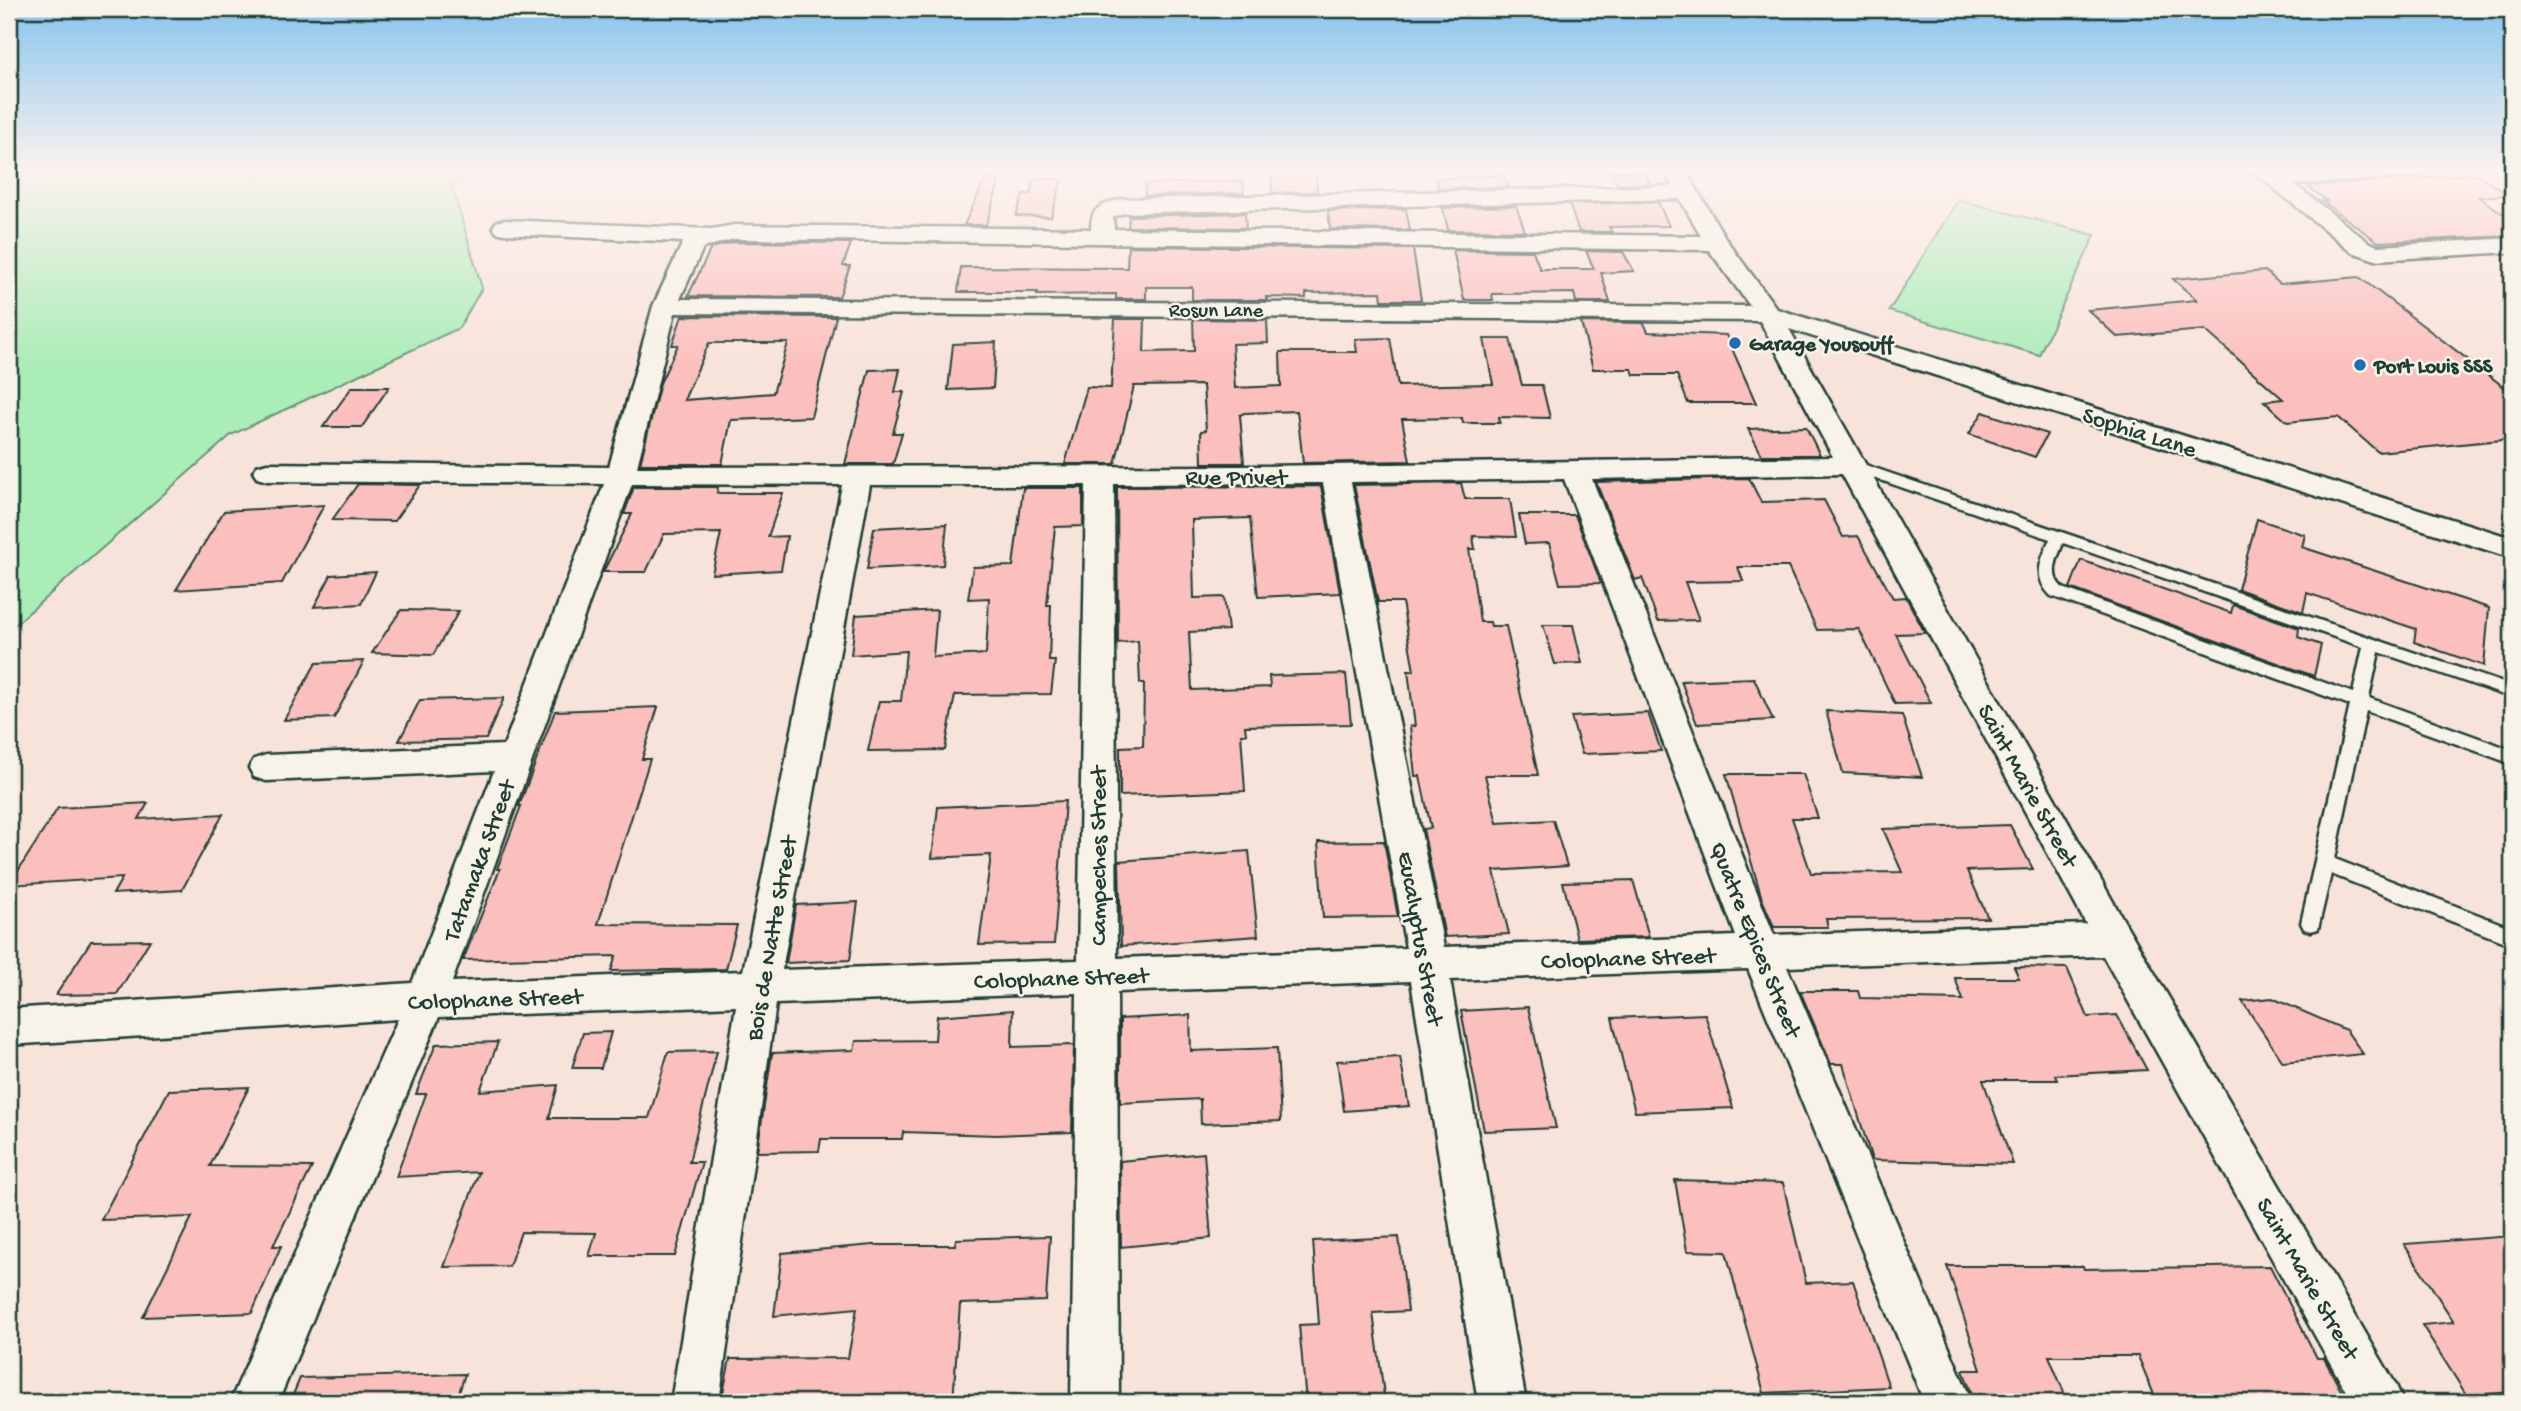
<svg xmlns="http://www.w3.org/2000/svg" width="2521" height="1411" font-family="'Gochi Hand',sans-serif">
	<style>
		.green { fill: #aaedb7; stroke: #649576; stroke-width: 2 }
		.building { fill: #fbbfbd; stroke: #1f3d34; stroke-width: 2; fill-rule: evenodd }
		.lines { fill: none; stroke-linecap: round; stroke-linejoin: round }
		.lane-casing { stroke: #1f3d34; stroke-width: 5 }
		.street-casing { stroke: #1f3d34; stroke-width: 5 }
		.lane { fill: #f7f3e8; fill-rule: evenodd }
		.street { fill: #f7f3e8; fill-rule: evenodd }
		.poi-dot { fill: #1f6fb2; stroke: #f7f3e8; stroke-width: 2.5 }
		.labels { text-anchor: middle; stroke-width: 5; stroke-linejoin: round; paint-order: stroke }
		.far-street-label { font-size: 21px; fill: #1f3d34; stroke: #f7f3e8 }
		.far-poi-label { font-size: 21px; font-weight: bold; fill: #1f3d34; stroke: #f7f3e8; text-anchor: start }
		.street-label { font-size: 24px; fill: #1f3d34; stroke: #f7f3e8 }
	</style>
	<rect width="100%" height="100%" fill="#f8e3db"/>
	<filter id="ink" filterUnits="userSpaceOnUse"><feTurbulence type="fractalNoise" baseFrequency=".0143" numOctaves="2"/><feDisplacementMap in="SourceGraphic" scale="14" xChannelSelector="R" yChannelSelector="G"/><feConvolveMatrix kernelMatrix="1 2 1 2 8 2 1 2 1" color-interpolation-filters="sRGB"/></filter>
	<g filter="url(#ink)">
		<g class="green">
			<polygon points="9,171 469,171 452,186 482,288 459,328 231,435 9,630"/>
			<polygon points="1958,200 2095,235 2039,355 1889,311"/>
		</g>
		<g class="building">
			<polygon points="1272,171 1316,171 1317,192 1272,193"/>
			<polygon points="1611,171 1644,171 1650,184 1618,185"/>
			<polygon points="2476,174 2509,195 2479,197 2512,220 2512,236 2378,242 2322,201 2327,201 2307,186"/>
			<polygon points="1504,175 1509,187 1438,189 1436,179"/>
			<polygon points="986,178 999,183 986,225 964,225"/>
			<polygon points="1033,179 1062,179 1051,217 1016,216 1023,194 1031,194"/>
			<polygon points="1243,181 1244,193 1145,196 1145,184"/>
			<polygon points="1658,202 1669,226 1609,227 1612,232 1579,232 1569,204"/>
			<polygon points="1516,206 1525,231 1448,230 1443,208"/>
			<polygon points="1406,209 1410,230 1330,229 1328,211"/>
			<polygon points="1245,213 1246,228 1128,227 1129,216"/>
			<polygon points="734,242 851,243 843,266 850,266 839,297 688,296 711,248"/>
			<polygon points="1128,246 1413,249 1421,300 1382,300 1381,292 1306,293 1306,298 1266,297 1267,300 1192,300 1192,287 1146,287 1146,299 1116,299 1116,294 1037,295 1038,292 958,292 961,267 1127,268"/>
			<polygon points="1453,250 1533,251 1540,269 1594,269 1586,251 1623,252 1634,271 1601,273 1610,302 1576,302 1574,293 1492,294 1493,300 1464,300"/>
			<polygon points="2265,271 2280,284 2359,277 2512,393 2512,439 2378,452 2338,417 2287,422 2264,401 2283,399 2205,330 2117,337 2088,310 2197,300 2173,279"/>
			<path d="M 682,316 L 836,317 L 811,417 L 731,420 L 722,464 L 640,464 L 660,383 L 678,345 L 672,345 ZM 709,343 L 788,343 L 773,393 L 684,400 Z"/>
			<polygon points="1115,319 1145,319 1144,352 1194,351 1193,319 1267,320 1268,343 1232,344 1235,388 1281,386 1280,352 1357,352 1355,339 1390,338 1398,386 1493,384 1484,339 1510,339 1522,385 1542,385 1550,418 1499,417 1500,423 1463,423 1462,418 1402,419 1410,461 1303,463 1297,411 1244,413 1240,415 1244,463 1202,463 1201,431 1206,430 1203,385 1134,386 1115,464 1065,464 1087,387 1111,388"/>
			<polygon points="1581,322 1644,323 1648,332 1726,335 1756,403 1688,403 1677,375 1634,375 1632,369 1593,369"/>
			<polygon points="996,342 993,388 948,390 953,344"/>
			<polygon points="900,369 895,392 904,392 893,433 902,433 893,464 845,464 869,370"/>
			<polygon points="352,387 389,387 362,427 323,427"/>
			<polygon points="1983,412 2047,434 2035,457 1969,434"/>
			<polygon points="1806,427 1820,455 1762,455 1748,429"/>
			<polygon points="1749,478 1761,502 1824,500 1843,537 1858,536 1893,598 1906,597 1925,633 1896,634 1931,703 1895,704 1859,629 1817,630 1788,567 1738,567 1743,581 1685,582 1699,620 1658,621 1642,578 1635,580 1596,482"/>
			<polygon points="1461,483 1465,499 1510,499 1516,537 1473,536 1475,549 1469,549 1480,622 1490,622 1491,626 1506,626 1538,775 1485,775 1497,823 1553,820 1567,866 1494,871 1509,934 1445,937 1423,829 1431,828 1420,776 1415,776 1410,726 1415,726 1408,671 1414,671 1402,602 1378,602 1354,485"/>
			<polygon points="358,484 420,485 394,521 332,520"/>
			<polygon points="1321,486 1340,593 1258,597 1250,518 1192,520 1194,598 1224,597 1228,630 1189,632 1192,690 1270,687 1269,676 1346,674 1351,724 1245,726 1246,734 1241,734 1245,791 1120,796 1120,747 1143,746 1144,683 1140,683 1138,641 1118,643 1117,487"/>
			<polygon points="634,487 718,487 717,493 783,493 768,537 787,536 781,570 712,574 721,533 664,534 646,572 603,572 632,514 624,514"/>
			<polygon points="1023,488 1083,488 1083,526 1055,527 1047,605 1051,605 1049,661 1055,661 1051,694 955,695 945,750 868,751 879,701 901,701 906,651 851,655 856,615 937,610 933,657 986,654 989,598 968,599 973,567 1013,566"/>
			<polygon points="324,505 282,583 176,590 224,511"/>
			<polygon points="1519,515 1575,515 1601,583 1560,584 1549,543 1525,544"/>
			<polygon points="2257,519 2305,535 2302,547 2489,608 2484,666 2414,642 2416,629 2307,593 2303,612 2238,589"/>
			<polygon points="947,524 943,565 867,569 874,528"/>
			<polygon points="2081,560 2231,613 2233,605 2299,628 2298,637 2321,645 2314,676 2070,588"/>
			<polygon points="376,572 361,604 314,607 331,575"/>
			<polygon points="401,610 459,611 433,655 372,653"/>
			<polygon points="1543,625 1573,625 1582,663 1555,664"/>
			<polygon points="364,661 334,718 284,720 316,663"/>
			<polygon points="1754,678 1773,720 1697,724 1681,681"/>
			<polygon points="504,698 486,739 399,741 420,700"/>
			<polygon points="658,707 642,759 650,759 598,924 737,925 726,969 611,971 616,956 463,960 500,869 497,869 521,806 519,806 555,711"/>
			<polygon points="1826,711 1902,715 1922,777 1843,773"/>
			<polygon points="1648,713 1661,751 1582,754 1571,717"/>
			<polygon points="1726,774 1803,774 1818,818 1792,818 1811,873 1902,872 1883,829 2010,825 2033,869 1967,871 1988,918 1826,919 1828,927 1774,927 1762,899"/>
			<polygon points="1065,801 1054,944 979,945 991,855 932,858 938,807"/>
			<polygon points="148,803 139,819 223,814 182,890 113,894 122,878 9,885 58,808"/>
			<polygon points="1384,841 1398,917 1323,918 1318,842"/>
			<polygon points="1249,851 1258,936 1121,946 1119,861"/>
			<polygon points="1633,880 1649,937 1577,939 1563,882"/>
			<polygon points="858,902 850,960 786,963 796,905"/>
			<polygon points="150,940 117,994 56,995 91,941"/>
			<polygon points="2014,967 2067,968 2088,1017 2117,1015 2147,1070 2055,1075 2057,1080 1983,1080 2013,1164 1872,1160 1843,1064 1831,1064 1800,991 1858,991 1860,998 1963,1000 1955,978 2019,978"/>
			<polygon points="2272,998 2346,1030 2363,1054 2283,1062 2242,1001"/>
			<polygon points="1528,1007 1556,1128 1484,1131 1461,1011"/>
			<polygon points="1013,1010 1012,1047 1074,1045 1072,1132 997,1135 903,1132 902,1139 821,1139 819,1151 757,1152 772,1053 854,1050 856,1041 935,1040 937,1016"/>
			<polygon points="1705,1014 1733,1108 1635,1112 1612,1018"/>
			<polygon points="1190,1015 1191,1051 1277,1048 1281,1121 1201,1124 1200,1099 1120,1103 1120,1019"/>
			<polygon points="611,1032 601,1068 572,1068 583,1033"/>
			<polygon points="498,1042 480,1091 558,1085 549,1118 649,1118 668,1052 717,1051 689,1162 702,1162 675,1256 589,1256 596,1233 521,1232 509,1266 444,1267 479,1172 396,1177 426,1094 416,1094 436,1044"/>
			<polygon points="1400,1057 1409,1106 1344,1111 1337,1061"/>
			<polygon points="249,1087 210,1166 312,1167 273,1246 281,1246 252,1313 143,1317 192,1217 101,1220 169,1090"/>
			<polygon points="1204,1153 1211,1238 1121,1247 1120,1161"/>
			<polygon points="1675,1180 1783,1183 1806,1283 1853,1281 1889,1387 1764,1393 1726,1252 1687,1251"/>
			<polygon points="1050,1236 1046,1301 960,1304 953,1402 797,1402 797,1399 722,1398 730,1359 848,1358 857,1308 774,1316 782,1253 873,1245 955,1245 956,1239"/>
			<polygon points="2512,1236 2512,1392 2467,1396 2422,1325 2454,1322 2404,1244"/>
			<polygon points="1399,1237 1408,1311 1373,1313 1385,1402 1306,1402 1299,1325 1319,1324 1313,1241"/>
			<polygon points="1947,1266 2083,1266 2084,1269 2270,1266 2317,1358 2324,1358 2347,1402 2157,1402 2138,1356 2049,1356 2068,1402 1975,1402 1963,1370 1981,1370"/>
			<polygon points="465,1374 456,1402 290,1402 300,1378"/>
		</g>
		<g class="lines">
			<g class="lane-casing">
				<path id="lane" d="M 1851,460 L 2512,686 L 2512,698 L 2379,652 L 2369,698 L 2512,750 L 2512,764 L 2366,711 L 2335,859 L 2512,928 L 2512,945 L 2331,874 L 2318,929 L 2311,931 L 2304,929 L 2301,923 L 2350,705 L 2051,596 C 2032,577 2041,560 2050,539 L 1846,468 L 1844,465 ZM 2063,543 L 2363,647 L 2353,693 L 2063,588 C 2048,575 2057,559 2063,543 Z"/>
			</g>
			<g class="street-casing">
				<g id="street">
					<path d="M 1664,171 L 1686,171 L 1727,241 L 1777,309 L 2512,538 L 2512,558 L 1789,329 L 2128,928 L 2396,1385 L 2403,1402 L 2352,1402 L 2103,956 L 1787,967 L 1972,1402 L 1924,1402 L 1748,969 L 1450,980 L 1526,1402 L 1478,1402 L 1411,981 L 1117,992 L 1119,1402 L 1071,1402 L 1077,993 L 776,1004 L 719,1402 L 671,1402 L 736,1006 L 439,1017 L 278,1402 L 230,1402 L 398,1019 L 9,1045 L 9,1009 L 412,983 L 494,771 L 266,781 L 254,777 L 249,768 L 254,759 L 266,755 L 504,745 L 604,484 L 267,481 L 257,478 L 253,472 L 257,466 L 267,463 L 609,467 L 653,306 L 683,242 L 504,234 L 496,232 L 493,227 L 496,222 L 504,220 L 712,229 L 734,225 L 1091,229 C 1091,206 1101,205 1122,199 L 1673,186 ZM 1680,199 L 1701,236 L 1114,229 L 1113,217 L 1125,213 ZM 734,239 L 1709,250 L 1750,306 L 680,299 L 703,248 ZM 675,313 L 1760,321 L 1833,457 L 1257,466 L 637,467 ZM 1842,474 L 2086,924 L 1774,935 L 1592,479 ZM 1564,479 L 1736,936 L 1444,947 L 1351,482 ZM 1323,483 L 1406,948 L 1117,958 L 1114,484 ZM 632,484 L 842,485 L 743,971 L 452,982 ZM 870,485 L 1086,485 L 1078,960 L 782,970 Z"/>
					<polygon points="2253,171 2422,171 2419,176 2411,177 2294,184 2368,242 2378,246 2512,238 2512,252 2375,260 2352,252"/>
				</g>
			</g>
			<use href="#lane" class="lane"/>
			<use href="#street" class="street"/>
		</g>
	</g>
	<linearGradient id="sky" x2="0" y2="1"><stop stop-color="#86c4ee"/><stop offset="0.46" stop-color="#fcf2ef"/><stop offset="1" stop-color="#fcf2ef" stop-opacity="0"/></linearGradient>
	<rect width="2521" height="368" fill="url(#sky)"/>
	<g class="poi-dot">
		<circle cx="1735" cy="343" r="7"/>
		<circle cx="2360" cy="365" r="7"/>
	</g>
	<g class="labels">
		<g class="far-street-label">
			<text x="1216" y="316">Rosun Lane</text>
		</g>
		<g class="far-poi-label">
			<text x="1749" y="350">Garage Yousouff</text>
			<text x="2374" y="372">Port Louis SSS</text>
		</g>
		<g class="street-label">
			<text transform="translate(2140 431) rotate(18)" y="8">Sophia Lane</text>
			<text x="1236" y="484">Rue Privet</text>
			<text transform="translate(2029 785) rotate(61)" y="8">Saint Marie Street</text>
			<text transform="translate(1097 856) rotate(-90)" y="8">Campeches Street</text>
			<text transform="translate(478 860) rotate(-70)" y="8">Tatamaka Street</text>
			<text transform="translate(770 938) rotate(-80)" y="8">Bois de Natte Street</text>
			<text transform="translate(1422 938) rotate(80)" y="8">Eucalyptus Street</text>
			<text transform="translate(1757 939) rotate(68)" y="8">Quatre Epices Street</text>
			<text transform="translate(1628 957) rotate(-2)" y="8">Colophane Street</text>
			<text transform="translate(1061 977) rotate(-2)" y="8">Colophane Street</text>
			<text transform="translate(495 998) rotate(-2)" y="8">Colophane Street</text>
			<text transform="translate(2309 1278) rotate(60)" y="8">Saint Marie Street</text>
		</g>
	</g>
	<rect width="2521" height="1411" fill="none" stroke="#f7f3e8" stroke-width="35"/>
	<rect x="18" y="18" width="2486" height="1376" fill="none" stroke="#1f3d34" stroke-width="2.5" filter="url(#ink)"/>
</svg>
